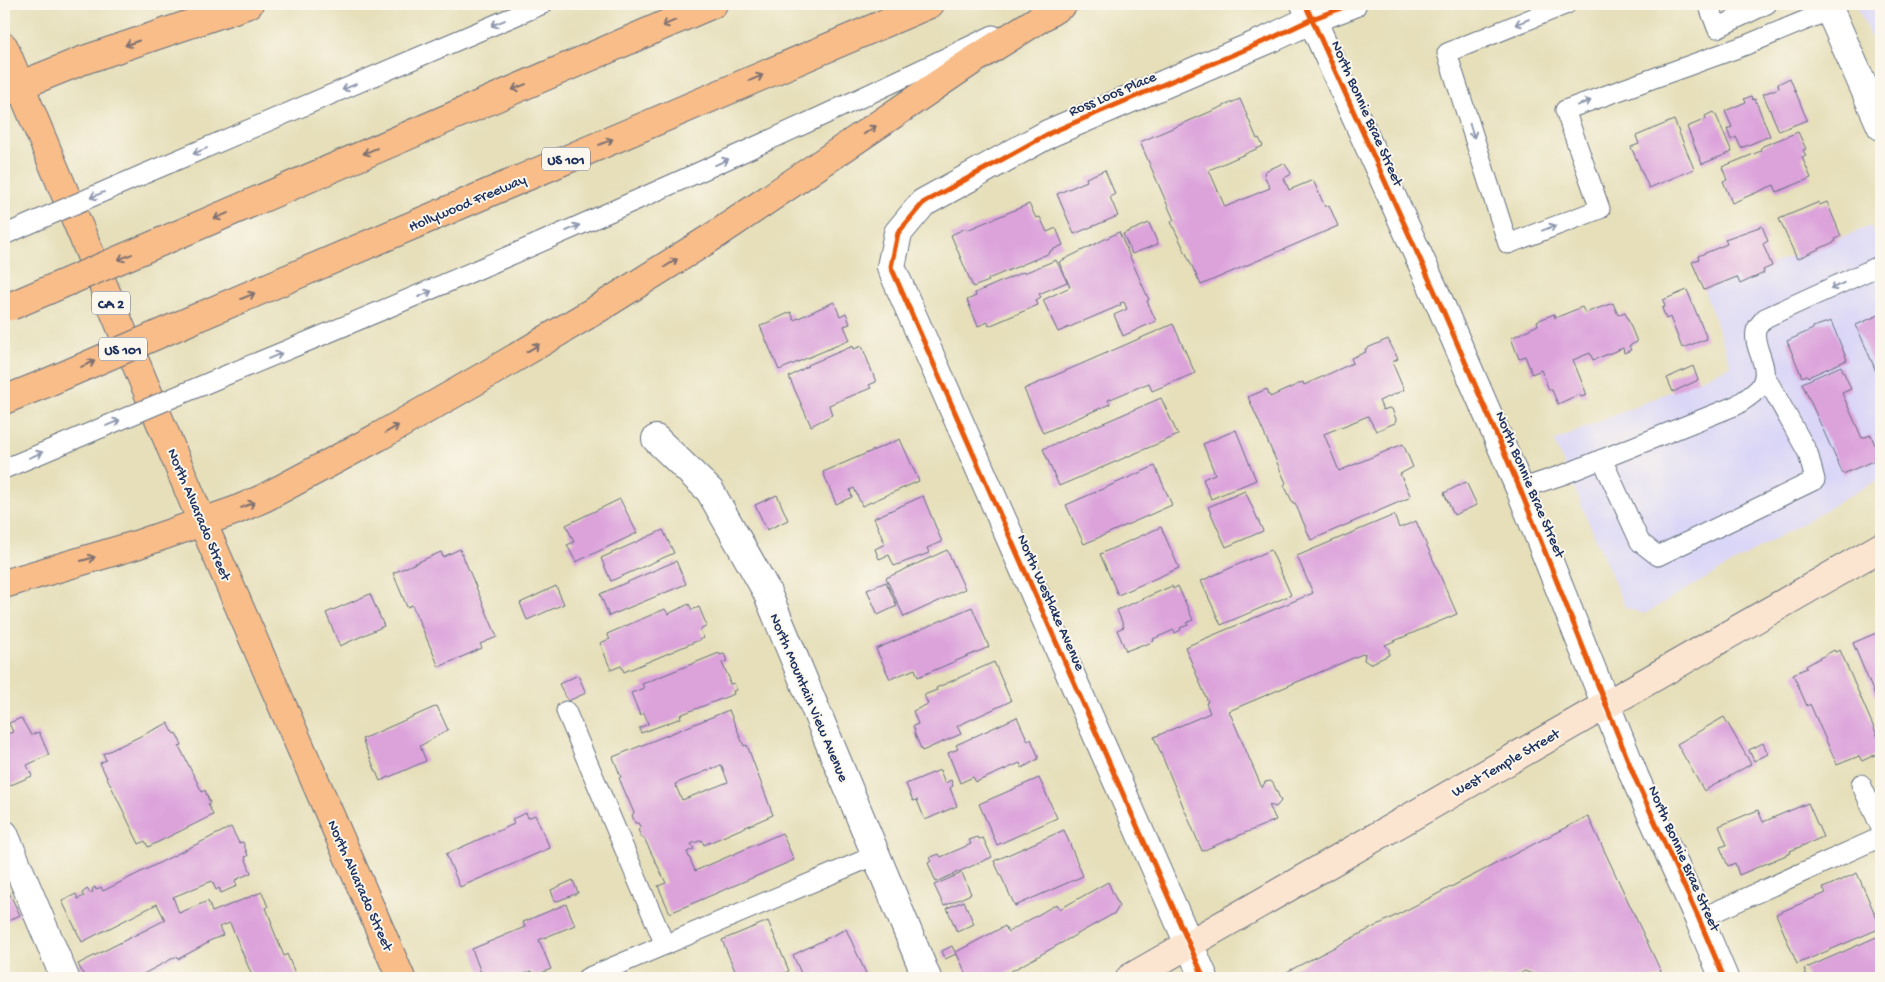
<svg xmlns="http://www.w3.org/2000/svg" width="1885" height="982" font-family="'Gochi Hand',sans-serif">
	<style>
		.built { fill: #dad6f7 }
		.building { fill: #dca3db; fill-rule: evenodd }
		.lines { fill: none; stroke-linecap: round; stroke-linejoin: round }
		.lane-casing { stroke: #626d7e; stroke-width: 21 }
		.street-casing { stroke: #626d7e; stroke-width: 30 }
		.secondary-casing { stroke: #626d7e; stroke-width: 30 }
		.primary-casing { stroke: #626d7e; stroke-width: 30 }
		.highway-casing { stroke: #626d7e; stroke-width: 30 }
		.lane { stroke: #fff; stroke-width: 19 }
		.street { stroke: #fff; stroke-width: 28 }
		.secondary { stroke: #fce5d0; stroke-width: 28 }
		.primary { stroke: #f8bd89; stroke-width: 28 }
		.highway { stroke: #f8bd89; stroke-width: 28 }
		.lane-bridge-casing { stroke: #626d7e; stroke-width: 21; stroke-linecap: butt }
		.highway-bridge-casing { stroke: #626d7e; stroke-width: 30; stroke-linecap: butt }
		.lane-bridge { stroke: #fff; stroke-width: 19 }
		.highway-bridge { stroke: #f8bd89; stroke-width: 28 }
		.cycleway-casing { stroke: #fbf7ec; stroke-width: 8 }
		.cycleway { stroke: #e8590c; stroke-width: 5 }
		.oneway { stroke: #8d97ae }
		.oneway2 { stroke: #7e6f71 }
		.labels { text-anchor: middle; stroke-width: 4; stroke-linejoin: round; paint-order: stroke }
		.shield { fill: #fbf7ec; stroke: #5e6b89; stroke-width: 1 }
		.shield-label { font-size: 14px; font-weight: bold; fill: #1b2f5e }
		.street-label { font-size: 15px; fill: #1b2f5e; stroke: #fbf7ec }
	</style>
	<rect width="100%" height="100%" fill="#fbf7ec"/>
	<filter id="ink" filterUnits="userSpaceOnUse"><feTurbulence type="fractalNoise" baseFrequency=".02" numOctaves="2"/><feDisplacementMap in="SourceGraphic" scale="10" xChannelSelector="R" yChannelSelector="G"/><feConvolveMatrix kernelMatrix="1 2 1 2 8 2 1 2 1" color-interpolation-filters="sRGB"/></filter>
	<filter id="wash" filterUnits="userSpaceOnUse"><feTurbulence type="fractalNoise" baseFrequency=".0096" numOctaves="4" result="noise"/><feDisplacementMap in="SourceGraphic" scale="20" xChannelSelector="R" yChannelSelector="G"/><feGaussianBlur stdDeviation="1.12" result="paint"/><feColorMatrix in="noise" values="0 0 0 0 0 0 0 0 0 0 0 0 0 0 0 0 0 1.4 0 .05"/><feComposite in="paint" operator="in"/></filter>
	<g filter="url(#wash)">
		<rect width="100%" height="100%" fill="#e6dfba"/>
		<g class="built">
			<polygon points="1856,4 1881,4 1881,60"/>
			<polygon points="1871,226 1881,251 1881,478 1644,614 1625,607 1554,441 1731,366 1704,290"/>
		</g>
		<g id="blocks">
			<g class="building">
				<polygon points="1790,78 1807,120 1779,131 1763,94 1779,88 1778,84"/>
				<polygon points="1751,96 1753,100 1755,99 1770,136 1741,148 1736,137 1731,140 1727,129 1732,127 1725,111 1746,102 1744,99"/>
				<polygon points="1240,99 1257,139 1259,138 1263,146 1209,170 1225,207 1270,188 1264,175 1265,171 1284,163 1291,173 1290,175 1284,178 1289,190 1313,180 1325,207 1329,205 1338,226 1201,285 1171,222 1174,220 1140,142"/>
				<polygon points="1713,112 1715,115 1716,115 1732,152 1702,164 1687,127 1706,119 1705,116"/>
				<polygon points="1674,120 1694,169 1649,188 1631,147 1639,144 1636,136"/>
				<polygon points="1798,132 1806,149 1803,150 1806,156 1802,157 1811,178 1777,192 1774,185 1732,203 1723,181 1727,180 1722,167 1761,151 1760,149 1763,146"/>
				<polygon points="1105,170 1115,194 1110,197 1118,216 1074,234 1057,194 1087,181 1086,178"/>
				<polygon points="1819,202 1820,205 1827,202 1841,236 1835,239 1836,241 1797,259 1779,219"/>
				<polygon points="1029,204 1036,218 1040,217 1047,232 1056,228 1063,245 1050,251 1050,253 988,279 989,281 973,287 951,235 966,228 967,230"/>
				<polygon points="1149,223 1158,244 1132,254 1123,234"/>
				<polygon points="1762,226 1768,241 1763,244 1772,266 1763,270 1764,273 1740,284 1737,277 1704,290 1692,262 1699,259 1698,256 1727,244 1725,239"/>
				<polygon points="1119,232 1149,300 1147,301 1156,321 1123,336 1114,315 1127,309 1124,302 1120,303 1121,305 1058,332 1043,300 1070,287 1059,262"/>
				<polygon points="1056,260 1067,282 1039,294 1041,297 1036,300 1038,305 989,326 988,322 978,326 967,300 976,296 975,293 1023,272 1024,273"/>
				<polygon points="1687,290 1707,339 1682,348 1670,317 1666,319 1662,308 1665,307 1663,300"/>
				<polygon points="834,302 840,316 846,313 850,324 844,326 850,340 779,370 760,326 791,312 794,320"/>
				<polygon points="1613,303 1618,315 1625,312 1637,342 1629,346 1631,350 1624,353 1623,348 1593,360 1590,353 1573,360 1587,395 1581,397 1580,394 1558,404 1552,390 1549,390 1541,370 1532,374 1525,356 1519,359 1511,338 1538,325 1537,321 1554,314 1555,318 1582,307 1585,313"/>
				<polygon points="1881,314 1881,374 1878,376 1856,325"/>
				<polygon points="1831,321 1847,360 1808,377 1807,375 1802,377 1787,341 1813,329 1813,327"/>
				<polygon points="1173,324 1195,373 1152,391 1149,383 1108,400 1110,404 1043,433 1024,389"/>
				<polygon points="1388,339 1398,359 1392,362 1404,390 1379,401 1383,410 1389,408 1392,409 1396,419 1395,423 1376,431 1368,416 1324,434 1339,471 1403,444 1413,467 1400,474 1411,497 1311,540 1295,503 1293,503 1284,485 1286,483 1248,397 1267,389 1270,397 1303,382 1304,385 1353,363 1351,358 1366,352 1365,349"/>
				<polygon points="853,346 854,349 862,346 876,382 869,385 871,388 829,405 832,415 811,426 789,377 808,366 808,365"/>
				<polygon points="1693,366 1698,380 1673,392 1667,378"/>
				<polygon points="1841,366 1851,389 1842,393 1862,438 1871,435 1880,458 1843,474 1802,383"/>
				<polygon points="1161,398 1178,435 1059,486 1043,449"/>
				<polygon points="1236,430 1256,480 1211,499 1203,479 1215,474 1203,444"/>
				<polygon points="900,439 919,481 862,506 854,488 850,490 852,497 836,504 823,472"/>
				<polygon points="1155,466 1172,505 1084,544 1066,505"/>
				<polygon points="1466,482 1477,505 1454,515 1444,493"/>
				<polygon points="1245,491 1263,531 1226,547 1208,507"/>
				<polygon points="777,495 788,520 767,530 755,505"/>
				<polygon points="923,496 942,542 927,548 929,553 894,566 889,555 879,559 875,549 885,544 874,518"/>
				<polygon points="620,499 637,533 576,562 567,545 574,542 566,525"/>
				<polygon points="1394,515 1399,528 1416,521 1457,614 1385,645 1389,649 1389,655 1370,664 1364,660 1365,653 1229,711 1262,788 1265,782 1270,781 1273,783 1281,801 1276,807 1269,805 1276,820 1202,851 1154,737 1210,713 1206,703 1208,702 1185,647 1313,593 1297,556"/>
				<polygon points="1161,527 1179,568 1118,595 1100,554"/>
				<polygon points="663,530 674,553 611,581 601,558"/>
				<polygon points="460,549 497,637 480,644 482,648 439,667 412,605 407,607 393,573 441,552 443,557"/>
				<polygon points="947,550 965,589 904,617 886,578"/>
				<polygon points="1271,550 1291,595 1221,625 1201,581"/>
				<polygon points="676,561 686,584 609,616 600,594"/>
				<polygon points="886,582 897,606 878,615 867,590"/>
				<polygon points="556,586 564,604 527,620 520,603"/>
				<polygon points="1172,586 1173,589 1178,586 1193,620 1187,623 1188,625 1180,628 1181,630 1175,633 1174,630 1153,639 1154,641 1145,645 1144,644 1126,651 1117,630 1124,627 1117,610"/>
				<polygon points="370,594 384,626 340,646 326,613"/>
				<polygon points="689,604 692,610 699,607 707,626 700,630 704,638 624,672 621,666 611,670 600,643 610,639 607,634 665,609 668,614"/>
				<polygon points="972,607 989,647 918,677 915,669 890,679 876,649"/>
				<polygon points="1881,631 1881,710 1853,643"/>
				<polygon points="1834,650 1835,652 1840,650 1881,744 1881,752 1862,761 1859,756 1837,765 1810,704 1807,706 1793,674 1807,668 1806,666"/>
				<polygon points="719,653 720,655 724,654 727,661 722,663 730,680 728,682 729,681 730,684 734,683 737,690 733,691 734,694 680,715 681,718 641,733 639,728 648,724 644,713 640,715 631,693 644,688 642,684"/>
				<polygon points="994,662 1011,701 957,726 961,734 922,751 914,732 915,731 913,726 918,724 913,711 928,704 924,695 937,690 936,688"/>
				<polygon points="578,675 586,693 568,701 559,684"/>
				<polygon points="437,706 448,730 420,746 426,761 380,781 362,739"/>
				<path d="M 729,710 L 744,746 L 747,745 L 773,815 L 704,845 L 702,840 L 691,844 L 694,849 L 687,852 L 695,871 L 782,833 L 794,860 L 670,913 L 658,886 L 666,883 L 644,838 L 642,838 L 638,830 L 641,828 L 638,823 L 635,823 L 632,815 L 634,813 L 619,778 L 621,777 L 613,757 ZM 721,765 L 728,782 L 682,800 L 675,784 Z"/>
				<polygon points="1017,717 1028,741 1031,739 1038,756 1038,759 1022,768 1020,763 976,782 973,777 960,783 948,753 958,749 956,745"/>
				<polygon points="1724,717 1751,764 1704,791 1677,744"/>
				<polygon points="21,718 31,735 39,732 49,755 27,765 32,776 4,788 4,775 6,774 4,768 4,735 13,732 9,723"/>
				<polygon points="168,723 174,734 176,733 182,745 179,746 202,792 205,790 210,803 208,804 213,815 148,847 145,841 139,844 100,763 106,760 103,754"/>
				<polygon points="1763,743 1768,754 1754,761 1749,750"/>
				<polygon points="940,770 945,783 951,780 953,786 950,788 957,806 925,820 917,800 913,801 906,784"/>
				<polygon points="1039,778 1057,818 997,845 979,804"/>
				<polygon points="1808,803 1823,837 1790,851 1791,853 1739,875 1735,863 1728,866 1720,847 1727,845 1719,826 1758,810 1763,822"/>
				<polygon points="526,813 528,818 535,815 550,848 460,887 446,854 514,824 512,819"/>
				<polygon points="1588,816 1664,978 1541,978 1525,971 1512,978 1275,978"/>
				<polygon points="231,827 239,843 243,842 248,856 245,857 251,873 235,880 237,886 221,893 219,888 216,890 212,881 173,897 179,913 208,901 212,912 262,892 268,907 266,908 272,923 271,924 284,956 287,954 297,978 253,978 230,923 219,927 223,935 207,942 208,943 178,959 177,956 136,978 85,978 78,964 165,920 157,904 82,942 62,901 76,894 78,899 84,896 82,893 87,889 90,893 93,892 92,889 95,887 96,890 101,887 103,891"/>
				<polygon points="1064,830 1083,876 1015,906 994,861"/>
				<polygon points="978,837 979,839 983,838 992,857 936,882 928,863 931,861 929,858 939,854 941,857 971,844 969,840"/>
				<polygon points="962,873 971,894 944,906 934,885"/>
				<polygon points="1857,873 1881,928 1797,964 1776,914 1826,893 1823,888"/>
				<polygon points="573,880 578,893 555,902 551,890"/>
				<polygon points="4,882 20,915 4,923"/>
				<polygon points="1108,882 1119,906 1115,913 999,978 968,978 956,952 1005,926 1008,932 1057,904 1060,909"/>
				<polygon points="964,901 974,924 957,932 947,908"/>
				<polygon points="566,904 575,925 539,940 551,969 534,976 532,971 514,978 483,978 472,949 525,927 523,922"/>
				<polygon points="768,921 789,971 773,978 738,978 722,940"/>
				<polygon points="846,929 868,978 803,978 793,955"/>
				<polygon points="1881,935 1881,973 1870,978 1808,978 1804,969"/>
				<polygon points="952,946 956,954 945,959 942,951"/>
			</g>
		</g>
	</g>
	<g filter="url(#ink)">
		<use href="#blocks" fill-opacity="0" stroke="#626d7e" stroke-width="1"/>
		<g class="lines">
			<g class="lane-casing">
				<g id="lane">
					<polyline points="1567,4 1447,53 1508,244 1600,209 1565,110 1746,45 1830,10"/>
					<polyline points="1708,4 1717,28 1767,4"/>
					<polyline points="142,175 543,4"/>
					<path d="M 229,374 C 487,268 743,156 993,35"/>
					<polyline points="1602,459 1640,542 1658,556 1815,480 1808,453 1765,376"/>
					<polyline points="4,469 68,442"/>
					<path d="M 1520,489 L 1565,474 L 1737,405 C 1744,400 1754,394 1759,388 C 1774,369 1752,349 1756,331 C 1757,326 1762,322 1765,318 L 1881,265"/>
					<polyline points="566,711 665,945"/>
					<polyline points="1861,784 1881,828"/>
					<polyline points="1699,919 1881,837"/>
					<polyline points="587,978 876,855"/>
				</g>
			</g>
			<g class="street-casing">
				<g id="street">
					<polyline points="1305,4 1438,299 1520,489 1635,778 1699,919 1724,978"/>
					<polyline points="1827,4 1881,126"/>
					<polyline points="656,439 710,491 766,590 927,978"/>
					<polyline points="4,834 65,978"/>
					<polyline points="1204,978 891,267 898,233 923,203 1050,133 1272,38 1312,19 1352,4"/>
				</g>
			</g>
			<g class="secondary-casing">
				<polyline id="secondary" points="1130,978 1881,547"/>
			</g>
			<g class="primary-casing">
				<polyline id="primary" points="4,47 194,503 401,978"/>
			</g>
			<g class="highway-casing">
				<g id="highway">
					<polyline points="4,92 81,61 249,4"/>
					<polyline points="170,238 713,4"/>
					<polyline points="203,315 930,4"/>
					<polyline points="4,400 44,384"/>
					<polyline points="4,584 136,545 234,511 264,498 378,437 488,374 604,305 717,234 972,61 1063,4"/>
				</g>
			</g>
			<use href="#lane" class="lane"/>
			<use href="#street" class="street"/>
			<use href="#secondary" class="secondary"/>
			<use href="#primary" class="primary"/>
			<use href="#highway" class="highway"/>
			<g class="lane-bridge-casing">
				<g id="lane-bridge">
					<polyline points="4,235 142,175"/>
					<polyline points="68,442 229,374"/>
				</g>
			</g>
			<g class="highway-bridge-casing">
				<g id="highway-bridge">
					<polyline points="11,306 170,238"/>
					<polyline points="44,384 203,315"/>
				</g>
			</g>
			<use href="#lane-bridge" class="lane-bridge"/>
			<use href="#highway-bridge" class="highway-bridge"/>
			<g class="cycleway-casing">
				<g id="cycleway">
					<polyline points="1305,4 1438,299 1520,489 1635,778 1699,919 1724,978"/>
					<polyline points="1204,978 891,267 898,233 923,203 1050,133 1272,38 1312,19 1352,4"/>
				</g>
			</g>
			<use href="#cycleway" class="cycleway"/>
		</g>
		<defs><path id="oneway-shaft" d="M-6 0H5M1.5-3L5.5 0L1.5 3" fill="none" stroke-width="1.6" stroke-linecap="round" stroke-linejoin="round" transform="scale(1.25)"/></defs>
		<g class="oneway">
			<use href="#oneway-shaft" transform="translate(1522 22) rotate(158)"/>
			<use href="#oneway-shaft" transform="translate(498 23) rotate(157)"/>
			<use href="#oneway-shaft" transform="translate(349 87) rotate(157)"/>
			<use href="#oneway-shaft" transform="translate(1584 103) rotate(-20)"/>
			<use href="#oneway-shaft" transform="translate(1472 131) rotate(72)"/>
			<use href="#oneway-shaft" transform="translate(200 151) rotate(157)"/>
			<use href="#oneway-shaft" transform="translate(722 162) rotate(-24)"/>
			<use href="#oneway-shaft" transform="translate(97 195) rotate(157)"/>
			<use href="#oneway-shaft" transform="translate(573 228) rotate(-24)"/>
			<use href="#oneway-shaft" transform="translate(1549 228) rotate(-21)"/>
			<use href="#oneway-shaft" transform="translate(1837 286) rotate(155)"/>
			<use href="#oneway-shaft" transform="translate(425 294) rotate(-24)"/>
			<use href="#oneway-shaft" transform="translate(275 356) rotate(-22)"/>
			<use href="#oneway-shaft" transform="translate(113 423) rotate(-23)"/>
			<use href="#oneway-shaft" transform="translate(36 455) rotate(-23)"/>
		</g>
		<g class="oneway2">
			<use href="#oneway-shaft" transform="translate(669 23) rotate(157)"/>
			<use href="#oneway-shaft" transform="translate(132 43) rotate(161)"/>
			<use href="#oneway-shaft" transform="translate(756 78) rotate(-23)"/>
			<use href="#oneway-shaft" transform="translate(519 87) rotate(157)"/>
			<use href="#oneway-shaft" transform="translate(870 130) rotate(-35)"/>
			<use href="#oneway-shaft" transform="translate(606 142) rotate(-23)"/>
			<use href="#oneway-shaft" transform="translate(370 151) rotate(157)"/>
			<use href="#oneway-shaft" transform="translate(221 216) rotate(157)"/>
			<use href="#oneway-shaft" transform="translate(125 257) rotate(157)"/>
			<use href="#oneway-shaft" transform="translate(671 263) rotate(-32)"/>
			<use href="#oneway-shaft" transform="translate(248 296) rotate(-23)"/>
			<use href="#oneway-shaft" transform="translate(533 348) rotate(-31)"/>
			<use href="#oneway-shaft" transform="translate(88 364) rotate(-23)"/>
			<use href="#oneway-shaft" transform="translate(392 429) rotate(-30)"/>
			<use href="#oneway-shaft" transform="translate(248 505) rotate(-22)"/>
			<use href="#oneway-shaft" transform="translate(88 559) rotate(-16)"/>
		</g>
	</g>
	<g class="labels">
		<g class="shield">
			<rect x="542" y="147.5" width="48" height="23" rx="4"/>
			<rect x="92" y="291.5" width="38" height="23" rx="4"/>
			<rect x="99" y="337.5" width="48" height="23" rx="4"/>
		</g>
		<g class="shield-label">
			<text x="566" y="164">US 101</text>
			<text x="111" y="308">CA 2</text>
			<text x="123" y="354">US 101</text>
		</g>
		<g class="street-label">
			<text transform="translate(1112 93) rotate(-23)" y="5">Ross Loos Place</text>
			<text transform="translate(1368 113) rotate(66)" y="5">North Bonnie Brae Street</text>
			<text transform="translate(467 202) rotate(-23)" y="5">Hollywood Freeway</text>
			<text transform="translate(1531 484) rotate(67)" y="5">North Bonnie Brae Street</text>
			<text transform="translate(200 514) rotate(67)" y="5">North Alvarado Street</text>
			<text transform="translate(1052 602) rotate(66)" y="5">North Westlake Avenue</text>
			<text transform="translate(810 697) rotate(67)" y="5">North Mountain View Avenue</text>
			<text transform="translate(1505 762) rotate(-30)" y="5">West Temple Street</text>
			<text transform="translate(1685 858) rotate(66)" y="5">North Bonnie Brae Street</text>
			<text transform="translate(361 885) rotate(66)" y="5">North Alvarado Street</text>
		</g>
	</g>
	<rect width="1885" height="982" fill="none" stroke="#fbf7ec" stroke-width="20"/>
</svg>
